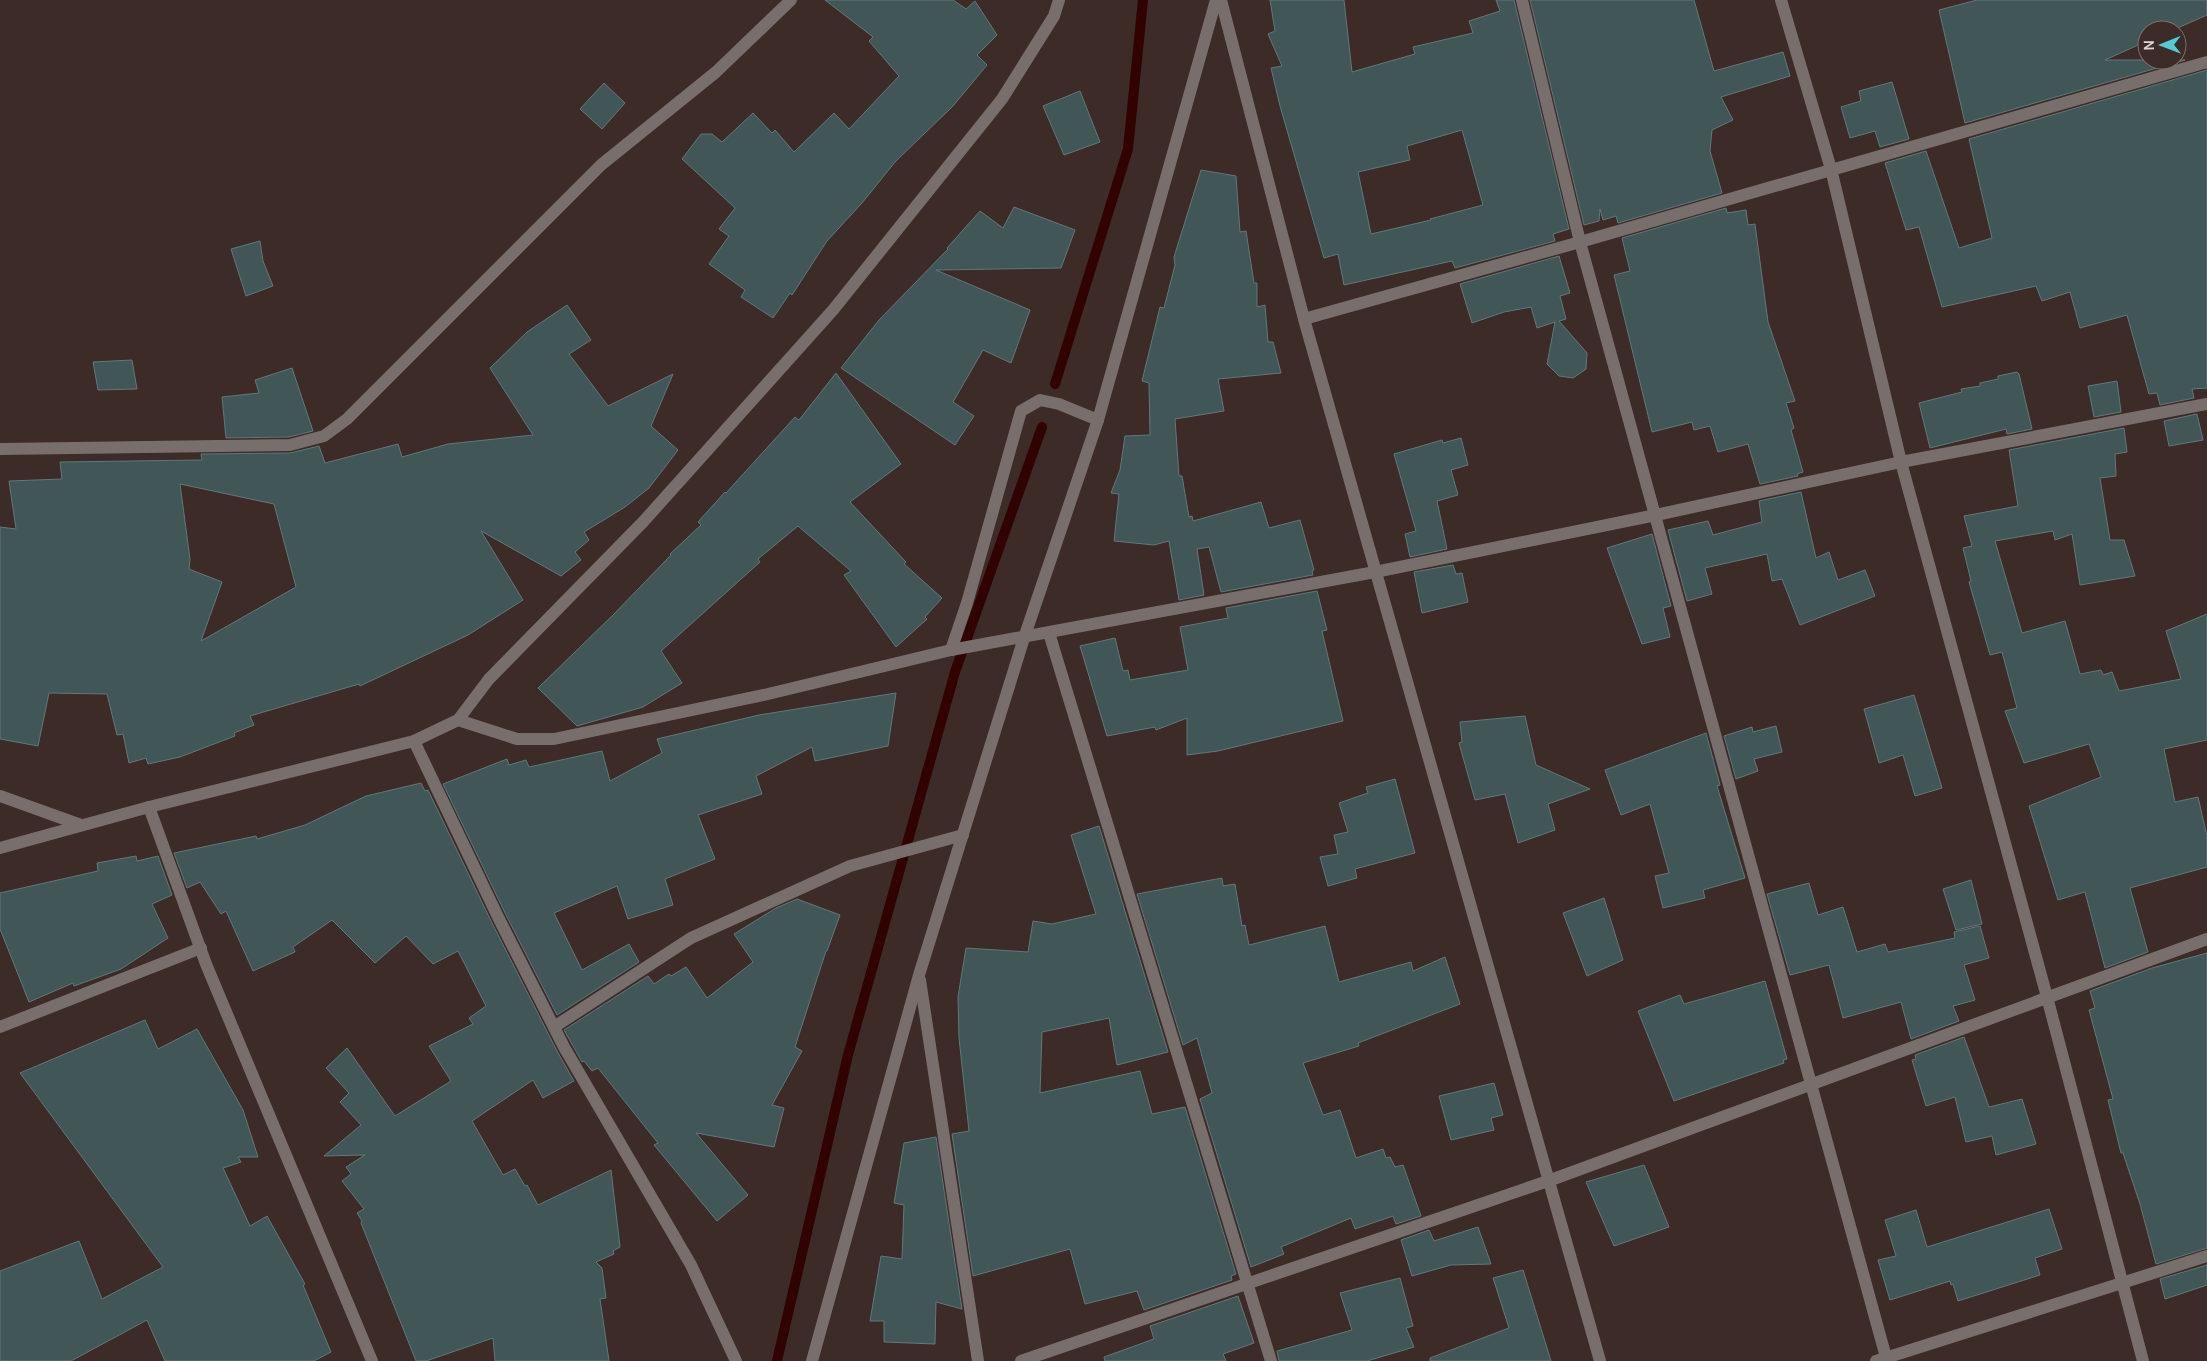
<svg xmlns="http://www.w3.org/2000/svg" width="2207" height="1361" font-family="Manrope,sans-serif">
	<style>
		.lines { fill: none; stroke-linecap: round; stroke-linejoin: round }
		.stream { stroke: #310200; stroke-width: 10 }
		.building { fill: #405657; stroke: #627879; fill-rule: evenodd }
		.minor { stroke: #786f6d; stroke-width: 12 }
	</style>
	<rect width="100%" height="100%" fill="#3c2b27"/>
	<g class="lines">
		<g class="stream">
			<polyline points="1055,384 1128,149 1143,0"/>
			<polyline points="777,1361 848,1055 955,672 1042,427"/>
		</g>
	</g>
	<g class="building">
		<polygon points="825,0 953,0 966,9 975,1 997,35 977,55 987,65 953,106 895,162 862,203 827,241 792,295 790,293 773,318 741,297 745,290 709,264 729,236 719,229 735,208 682,159 701,134 712,134 722,142 753,113 772,133 775,130 794,152 834,113 849,129 899,76 869,41 873,37"/>
		<path d="M 1270,0 L 1344,0 L 1352,72 L 1415,54 L 1413,47 L 1473,33 L 1469,21 L 1500,11 L 1496,0 L 1514,0 L 1569,229 L 1553,234 L 1555,241 L 1455,268 L 1452,261 L 1344,285 L 1338,254 L 1324,258 L 1280,106 L 1271,68 L 1282,66 L 1268,34 L 1275,31 ZM 1462,130 L 1483,205 L 1430,219 L 1431,220 L 1371,234 L 1358,172 L 1410,160 L 1407,146 Z"/>
		<polygon points="1530,0 1694,0 1714,71 1783,52 1790,76 1721,97 1733,120 1712,130 1710,151 1722,193 1618,223 1616,216 1603,220 1600,209 1599,221 1584,225"/>
		<polygon points="1977,0 2207,0 2207,15 2173,30 2147,30 2147,41 2105,60 2185,60 1965,123 1939,10"/>
		<polygon points="2207,70 2207,388 2192,389 2194,398 2160,405 2157,393 2149,394 2127,315 2080,328 2070,292 2042,301 2036,286 1942,307 1919,227 1906,230 1885,163 1926,151 1959,248 1992,238 1969,139"/>
		<polygon points="1892,82 1909,139 1880,147 1875,131 1850,138 1841,107 1861,101 1859,91"/>
		<polygon points="604,83 625,103 602,129 580,109"/>
		<polygon points="1080,91 1100,142 1064,155 1043,106"/>
		<polygon points="1201,170 1236,176 1240,232 1246,231 1254,283 1257,283 1257,307 1265,305 1268,342 1273,342 1281,373 1218,379 1224,411 1175,419 1179,476 1182,476 1189,517 1192,516 1193,521 1261,502 1269,528 1300,520 1314,570 1312,571 1313,575 1221,592 1209,547 1197,549 1204,595 1179,600 1169,541 1154,545 1114,541 1119,494 1111,493 1120,470 1125,436 1150,435 1149,383 1142,381 1160,307 1164,308 1175,265 1174,257"/>
		<polygon points="1014,207 1075,230 1061,268 936,270 1030,310 1011,363 983,350 953,402 974,416 955,445 841,368 879,320 948,249 947,248 980,211 1003,228"/>
		<polygon points="1726,208 1727,213 1746,210 1748,225 1755,224 1768,322 1795,401 1786,403 1794,428 1791,430 1803,472 1797,474 1798,476 1760,484 1748,444 1718,452 1710,426 1694,430 1692,422 1652,432 1614,275 1630,271 1622,238"/>
		<polygon points="260,241 263,261 273,286 246,296 231,249"/>
		<polygon points="1559,256 1570,293 1560,296 1566,319 1559,321 1587,353 1586,369 1573,378 1559,376 1547,364 1555,322 1537,328 1531,307 1504,312 1472,323 1460,284"/>
		<path d="M 567,305 L 591,340 L 569,354 L 608,406 L 673,374 L 651,426 L 678,450 L 649,488 L 625,507 L 584,532 L 589,540 L 575,552 L 581,560 L 561,576 L 481,531 L 523,600 L 468,635 L 360,686 L 359,684 L 250,716 L 254,725 L 234,733 L 235,736 L 180,757 L 148,764 L 146,758 L 129,763 L 123,734 L 117,735 L 107,694 L 49,693 L 38,746 L 0,739 L 0,527 L 16,529 L 9,481 L 62,479 L 60,462 L 202,460 L 201,454 L 290,453 L 319,446 L 325,463 L 398,444 L 402,457 L 448,444 L 533,435 L 490,368 L 527,332 ZM 180,484 L 274,504 L 296,587 L 201,641 L 222,582 L 189,569 L 190,559 Z"/>
		<polygon points="132,360 137,389 98,390 93,362"/>
		<polygon points="292,368 313,431 289,437 226,438 222,397 259,393 255,380"/>
		<polygon points="2017,372 2019,374 2032,429 2007,434 2006,429 1930,448 1919,403 1962,392 1961,389 1980,386 1980,383 1998,379 1998,376"/>
		<polygon points="836,373 901,464 850,502 906,562 904,564 942,598 925,617 927,619 896,647 844,575 851,571 798,526 758,559 760,562 661,651 682,683 643,707 577,726 538,688 613,615 671,555 670,554 701,525 698,522 725,492 726,493 795,417 799,420"/>
		<polygon points="2117,381 2121,412 2094,417 2088,386"/>
		<polygon points="2197,414 2203,440 2169,446 2164,421"/>
		<polygon points="2124,428 2127,452 2115,454 2116,476 2100,478 2110,540 2124,540 2135,576 2080,585 2072,534 2055,540 2053,531 1995,541 2022,633 2065,621 2080,674 2101,670 2103,675 2112,672 2119,691 2181,679 2166,631 2207,614 2207,740 2164,749 2175,802 2198,797 2207,836 2207,867 2130,888 2148,952 2105,968 2085,892 2058,900 2029,806 2101,777 2089,744 2024,763 2005,711 2017,708 2002,652 1990,655 1969,582 1971,581 1963,548 1972,546 1964,516 2018,506 2009,450"/>
		<polygon points="1461,438 1468,465 1451,470 1458,495 1437,501 1447,549 1410,557 1405,534 1416,531 1394,454 1442,440 1443,443"/>
		<polygon points="1801,492 1816,558 1829,552 1838,580 1865,570 1875,596 1800,625 1782,579 1772,581 1767,554 1705,568 1712,594 1687,601 1668,530 1708,521 1713,535 1762,522 1759,501"/>
		<polygon points="1652,534 1671,606 1663,608 1670,637 1642,644 1607,548"/>
		<polygon points="1453,565 1456,574 1462,573 1468,602 1422,613 1414,572"/>
		<polygon points="1317,591 1327,630 1322,631 1343,721 1218,751 1187,755 1187,718 1156,730 1155,727 1107,736 1080,646 1115,638 1123,671 1128,670 1130,680 1188,670 1180,627 1228,618 1226,608"/>
		<polygon points="896,693 888,746 815,761 812,747 756,776 762,794 698,815 715,859 665,879 673,905 628,919 617,886 554,913 582,970 629,944 639,962 557,1015 506,915 443,784 507,759 509,765 526,760 529,767 602,751 610,781 662,753 657,739 759,715"/>
		<polygon points="1914,695 1942,788 1915,796 1903,755 1879,763 1864,709"/>
		<polygon points="1525,716 1536,765 1590,789 1548,804 1555,830 1518,843 1505,794 1475,800 1459,743 1462,742 1460,722"/>
		<polygon points="1776,726 1782,752 1754,759 1758,771 1736,779 1724,736 1752,727 1753,732"/>
		<polygon points="1706,733 1720,785 1717,786 1745,878 1703,890 1705,898 1663,908 1655,876 1669,873 1650,804 1621,815 1605,770"/>
		<polygon points="1395,779 1415,853 1355,869 1357,878 1328,886 1320,857 1338,854 1334,835 1348,832 1339,803 1368,793 1366,787"/>
		<polygon points="421,783 425,791 428,790 492,923 557,1051 574,1081 543,1098 533,1080 472,1121 503,1175 515,1169 525,1186 527,1185 538,1205 611,1170 620,1247 613,1251 614,1254 596,1262 602,1268 606,1298 600,1299 609,1361 495,1361 493,1338 426,1361 416,1361 361,1223 362,1221 357,1213 364,1209 342,1181 351,1174 346,1167 365,1155 324,1156 361,1125 340,1102 349,1093 326,1068 347,1048 395,1116 451,1081 429,1046 473,1024 469,1018 486,1006 458,951 433,964 406,936 375,963 332,920 293,947 295,952 253,971 226,911 221,914 200,882 187,888 174,853 256,836 257,839 305,825 366,796"/>
		<polygon points="1099,826 1168,1052 1117,1065 1109,1018 1042,1032 1040,1093 1140,1071 1152,1114 1185,1107 1236,1274 1231,1276 1232,1280 1144,1310 1137,1291 1085,1304 1070,1249 973,1276 952,1134 969,1131 959,1038 958,997 966,948 1028,952 1033,921 1052,924 1096,914 1071,835"/>
		<polygon points="136,856 137,861 158,856 172,895 152,904 168,938 121,969 74,986 73,983 29,1002 0,929 0,893 98,871 97,863"/>
		<polygon points="1222,878 1223,886 1235,884 1242,926 1245,925 1249,945 1325,926 1339,982 1411,962 1413,971 1445,957 1460,1004 1358,1043 1359,1046 1303,1063 1323,1115 1340,1110 1356,1158 1383,1149 1386,1158 1390,1157 1395,1167 1403,1165 1421,1216 1396,1224 1393,1216 1355,1229 1351,1218 1281,1247 1284,1254 1251,1267 1200,1099 1212,1093 1197,1038 1183,1045 1137,894"/>
		<polygon points="1971,880 1982,924 1956,930 1943,889"/>
		<polygon points="1809,883 1818,915 1843,907 1857,952 1885,944 1888,952 1955,938 1954,932 1980,926 1989,958 1964,965 1975,1000 1953,1006 1959,1021 1911,1039 1901,1002 1843,1018 1829,965 1790,975 1767,894"/>
		<polygon points="1604,898 1623,960 1587,976 1563,913"/>
		<polygon points="797,899 840,915 827,951 826,951 795,1047 802,1051 772,1105 784,1108 774,1147 696,1133 748,1195 717,1221 654,1145 658,1143 598,1068 592,1071 584,1061 582,1062 564,1030 648,976 654,984 669,974 671,976 686,967 707,998 753,962 734,934 776,908"/>
		<polygon points="2207,953 2207,1248 2156,1264 2140,1204 2123,1153 2121,1153 2108,1100 2113,1099 2089,1010 2095,1008 2090,991 2152,968"/>
		<polygon points="1765,981 1787,1059 1783,1060 1784,1063 1674,1101 1638,1011 1680,995 1684,1004"/>
		<polygon points="145,1020 158,1049 197,1029 243,1110 258,1157 238,1157 241,1162 223,1168 250,1226 267,1216 305,1284 303,1285 331,1352 314,1361 165,1361 147,1320 71,1361 0,1361 0,1271 79,1241 102,1299 163,1267 20,1073"/>
		<polygon points="1964,1037 1989,1107 2022,1099 2036,1144 1996,1155 1992,1136 1966,1142 1955,1097 1926,1106 1912,1060 1916,1059 1915,1055"/>
		<polygon points="1494,1083 1503,1115 1491,1118 1494,1130 1451,1140 1439,1096"/>
		<polygon points="936,1137 962,1309 936,1302 935,1344 884,1342 884,1321 870,1321 881,1256 902,1259 904,1205 894,1203 904,1143"/>
		<polygon points="1644,1165 1669,1227 1614,1246 1586,1182"/>
		<polygon points="2049,1209 2062,1249 2035,1258 2040,1275 1958,1301 1953,1284 1951,1285 1950,1281 1890,1300 1878,1260 1896,1256 1885,1220 1916,1210 1927,1247"/>
		<polygon points="1478,1227 1491,1264 1451,1265 1412,1276 1401,1240 1429,1230 1434,1241"/>
		<polygon points="2207,1265 2207,1285 2165,1299 2160,1279"/>
		<polygon points="1523,1270 1551,1361 1430,1361 1430,1358 1509,1328 1493,1278"/>
		<polygon points="1400,1278 1413,1326 1406,1328 1414,1347 1367,1361 1279,1361 1277,1351 1352,1330 1340,1293"/>
		<polygon points="1238,1296 1254,1343 1223,1354 1226,1361 1105,1361 1104,1357 1154,1339 1150,1326"/>
	</g>
	<g class="lines">
		<g class="minor">
			<polyline points="1221,0 1304,319 1600,1361"/>
			<polyline points="1522,0 1580,242 1887,1361"/>
			<polyline points="1781,0 1831,169 1901,462 2047,997 2143,1361"/>
			<polyline points="1304,319 1580,242 2207,62"/>
			<polyline points="0,449 290,445 324,436 347,419 601,165 716,72 791,0"/>
			<polyline points="1049,633 1271,1361"/>
			<polyline points="951,650 967,603 1021,411 1040,400 1059,404 1098,420"/>
			<polyline points="458,720 517,739 554,739 768,694 951,650 1375,572 1656,515 1901,462 2207,404"/>
			<polyline points="414,741 499,919 564,1047 691,1265 736,1361"/>
			<polyline points="0,796 81,825"/>
			<polyline points="149,807 206,964 372,1361"/>
			<polyline points="0,848 149,807 414,741 458,720 489,679 643,522 833,310 1002,99 1054,16 1059,0"/>
			<polyline points="920,980 978,1361"/>
			<polyline points="0,1027 201,948"/>
			<polyline points="554,1027 691,938 850,866 963,835"/>
			<polyline points="812,1361 919,975 1024,638 1098,420 1216,0"/>
			<polyline points="1021,1361 1548,1181 2207,939"/>
			<polyline points="1876,1361 2207,1256"/>
		</g>
	</g>
	<g transform="translate(2162 45) rotate(269)"><circle r="24" fill="#3c2b27" stroke="#7e6f6c"/>
	<path d="M0-4L9 19L0 12L-9 19Z" fill="#51ccd2"/>
	<text y="-8" font-size="14" font-weight="bold" text-anchor="middle" fill="#e1d5d3">N</text>
	</g>
</svg>
